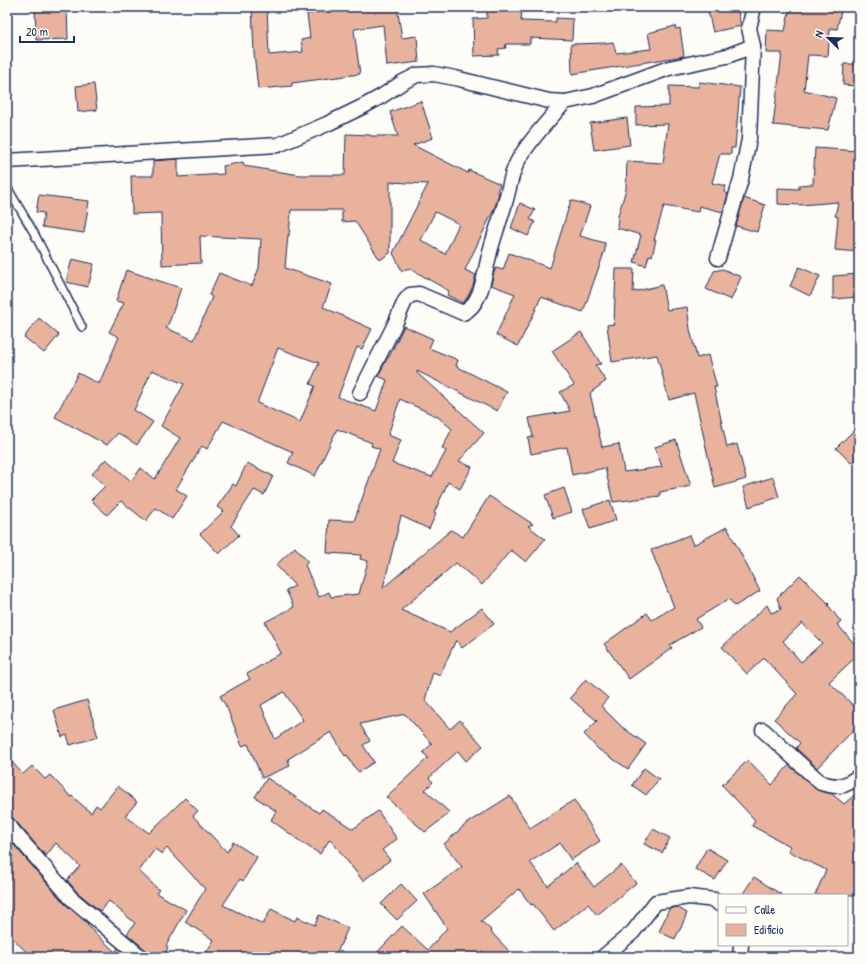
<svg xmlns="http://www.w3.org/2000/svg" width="866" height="964" font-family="'Patrick Hand',sans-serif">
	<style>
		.building { fill: #e8b29d; stroke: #1b2f5e; fill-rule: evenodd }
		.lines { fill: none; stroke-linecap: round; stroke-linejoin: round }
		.service-casing { stroke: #1b2f5e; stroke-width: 10 }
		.minor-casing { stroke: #1b2f5e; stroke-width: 17 }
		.service { stroke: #fdfcf7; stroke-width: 7 }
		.minor { stroke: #fdfcf7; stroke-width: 14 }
	</style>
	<rect width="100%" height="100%" fill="#fdfcf7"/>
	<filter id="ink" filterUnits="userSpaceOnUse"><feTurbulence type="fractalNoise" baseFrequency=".025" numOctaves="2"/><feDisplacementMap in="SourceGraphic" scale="8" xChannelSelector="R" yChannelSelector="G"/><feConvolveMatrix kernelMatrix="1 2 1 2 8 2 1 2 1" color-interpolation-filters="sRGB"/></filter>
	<g filter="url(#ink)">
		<g class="building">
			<polygon points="35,7 67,7 68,39 36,40"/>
			<polygon points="252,7 267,7 269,55 303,52 301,40 310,38 307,14 353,7 397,7 402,38 417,36 419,62 387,66 383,25 355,29 354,30 360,74 292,83 292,86 258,89 254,53"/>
			<polygon points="487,7 522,7 521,21 556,22 556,18 573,19 572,40 530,38 530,44 505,44 506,48 498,49 499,55 474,56 473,19 487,18"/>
			<polygon points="707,7 737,7 741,26 713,32"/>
			<polygon points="790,7 842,7 837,29 830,28 828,56 808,55 804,90 836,98 828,130 773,125 782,53 766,53 767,30 785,31"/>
			<polygon points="675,26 676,29 680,28 684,56 572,74 571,44 606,43 613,42 616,53 651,49 648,33"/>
			<polygon points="844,64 859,64 859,86 843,85"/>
			<polygon points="699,82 740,87 735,148 731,148 731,154 720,154 712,183 726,186 724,192 728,194 723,212 699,206 698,212 664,206 654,240 656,240 652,256 649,255 646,266 634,262 641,235 617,228 618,216 626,189 627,161 663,163 668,124 636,125 636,107 669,106 669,86 699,87"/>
			<polygon points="94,84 97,110 78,112 76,86"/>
			<path d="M 421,101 L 433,138 L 413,145 L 468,173 L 469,170 L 500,184 L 497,192 L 499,193 L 495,207 L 465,270 L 476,275 L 473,286 L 467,298 L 463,303 L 447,295 L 449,291 L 409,268 L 402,271 L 393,253 L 428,184 L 390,182 L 390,253 L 380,260 L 355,221 L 342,222 L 342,210 L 291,210 L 289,236 L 288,235 L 285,268 L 332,284 L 323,307 L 372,329 L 362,349 L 357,347 L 338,397 L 376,411 L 387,380 L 378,376 L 388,357 L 389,357 L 404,326 L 433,339 L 429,348 L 458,360 L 456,366 L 507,392 L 497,411 L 417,371 L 417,373 L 484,433 L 459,461 L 472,467 L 460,489 L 448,482 L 434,513 L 436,514 L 429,529 L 401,516 L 383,588 L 451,530 L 463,537 L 489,496 L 533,524 L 528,526 L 545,539 L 526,562 L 511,550 L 482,585 L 456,563 L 401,610 L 450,632 L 482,608 L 494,624 L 462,648 L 456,640 L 440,675 L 433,672 L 425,700 L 450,729 L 460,720 L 483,746 L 466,761 L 458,751 L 429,778 L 433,782 L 425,790 L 450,813 L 425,832 L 386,797 L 428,758 L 423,752 L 432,744 L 405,714 L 360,724 L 370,741 L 363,745 L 374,762 L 359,772 L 354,767 L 347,755 L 345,756 L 331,732 L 288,759 L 290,766 L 262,778 L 248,744 L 242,746 L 227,708 L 220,696 L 250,679 L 247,674 L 281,653 L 265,622 L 294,607 L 286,590 L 295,586 L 276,565 L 295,547 L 308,562 L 305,565 L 319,597 L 329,592 L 331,597 L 359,594 L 368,561 L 360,559 L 361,555 L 327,553 L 329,520 L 354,521 L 380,449 L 371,446 L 372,443 L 337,429 L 315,476 L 288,463 L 293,452 L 223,421 L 207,449 L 202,446 L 176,489 L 187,496 L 172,519 L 156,508 L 146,521 L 121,501 L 107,515 L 91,500 L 105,486 L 92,474 L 106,459 L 131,481 L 141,468 L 155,479 L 180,438 L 161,426 L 184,384 L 152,370 L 134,410 L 153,422 L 137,445 L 118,433 L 107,445 L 55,417 L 78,373 L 99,384 L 119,337 L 109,332 L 124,303 L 116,301 L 126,270 L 181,288 L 170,320 L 166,328 L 194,340 L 212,297 L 209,295 L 219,273 L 252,286 L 259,268 L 261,239 L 200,236 L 201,263 L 162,265 L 161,213 L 132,214 L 131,176 L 153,176 L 153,161 L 178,159 L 178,177 L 224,174 L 223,166 L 243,162 L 244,166 L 300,175 L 345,175 L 346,134 L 370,135 L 371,136 L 398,136 L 390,112 ZM 435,212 L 459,224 L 445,254 L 421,240 ZM 278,348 L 319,363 L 310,384 L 315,386 L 300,422 L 257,403 ZM 400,399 L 438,417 L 452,429 L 442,448 L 446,451 L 432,477 L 392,463 L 401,440 L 388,435 ZM 284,692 L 303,720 L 275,739 L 261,705 Z"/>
			<polygon points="627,118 630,145 594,150 590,123"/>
			<polygon points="815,148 859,151 859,252 835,250 838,217 835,216 838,202 801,205 778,204 778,188 799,189 799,185 813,184"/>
			<polygon points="39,195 89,201 84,233 42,227 44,213 36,212"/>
			<polygon points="744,198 765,205 757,232 736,226"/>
			<polygon points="571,200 590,206 580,236 605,243 605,250 583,312 541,297 535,311 518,346 496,335 515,294 491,285 493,275 496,268 503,270 509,253 550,268"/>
			<polygon points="520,203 535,210 530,219 535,222 528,236 511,228"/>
			<polygon points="72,259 94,264 88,287 66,282"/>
			<polygon points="799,267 820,276 810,296 790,286"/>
			<polygon points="616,269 634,269 633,292 662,285 667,310 687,307 690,329 697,358 708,355 717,387 714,387 727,447 737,444 746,479 715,488 694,393 669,400 657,355 612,362 607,325 614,324"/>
			<polygon points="723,269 741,277 731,300 706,289 714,271"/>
			<polygon points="859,274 859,297 833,299 833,276"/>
			<polygon points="39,318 59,335 44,353 24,337"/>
			<polygon points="581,332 601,364 595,365 606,381 590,393 602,447 619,444 624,472 662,467 655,447 676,440 691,486 660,492 660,496 613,502 605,468 572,475 567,447 531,454 528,438 533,437 529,418 570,411 560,392 574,385 552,351"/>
			<polygon points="859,425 859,456 851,463 836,448"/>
			<polygon points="247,463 273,476 264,495 254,490 231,526 239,535 219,554 200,534 224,511 217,507 233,484 236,486"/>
			<polygon points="773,477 779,497 749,507 743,487"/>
			<polygon points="564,488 572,512 553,518 545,495"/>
			<polygon points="610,500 616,520 590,529 583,509"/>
			<polygon points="727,527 760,591 735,606 729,599 696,619 701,627 670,645 672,648 629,679 604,644 647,613 652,620 674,607 651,550 689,535 693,545"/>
			<path d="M 800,575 L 829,604 L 828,605 L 841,622 L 837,624 L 859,649 L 859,654 L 829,682 L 859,711 L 859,724 L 817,768 L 796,748 L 800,743 L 774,719 L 797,694 L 764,658 L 747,674 L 722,647 L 767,605 L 771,613 L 781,609 L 777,598 ZM 802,623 L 822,643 L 801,662 L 783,641 Z"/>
			<polygon points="586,679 608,698 601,706 622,727 646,744 628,769 598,749 584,734 597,721 570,698"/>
			<polygon points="87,700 98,737 70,745 67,735 62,737 54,710"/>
			<polygon points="7,757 23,774 32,766 45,779 50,775 71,797 72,796 91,813 96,805 100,808 118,786 137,802 125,816 149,833 185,798 198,811 193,816 227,852 233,842 257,857 243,881 240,879 223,905 263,924 271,909 295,921 297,917 315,925 319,915 348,928 335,957 203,957 214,940 185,922 205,889 167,848 162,854 155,849 139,871 159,890 156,893 186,910 166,946 168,947 164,957 149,957 146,950 127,934 135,923 109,901 100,911 77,892 67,880 80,866 56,843 46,856 13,818 7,816"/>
			<polygon points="748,760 772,785 789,765 816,789 832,794 844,804 859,791 859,895 815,895 826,870 788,851 790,846 752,826 755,820 722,785"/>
			<polygon points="644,768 659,779 646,795 632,785"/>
			<polygon points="267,778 319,813 322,809 353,829 378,811 397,839 382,850 390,860 363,881 330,839 320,854 301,842 271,820 276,811 255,797"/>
			<polygon points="510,796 530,828 574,800 600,841 571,860 560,843 530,862 548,886 576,863 594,887 621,865 636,883 597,915 588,904 554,931 533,904 531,905 519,889 481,921 491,930 490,931 515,957 373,957 402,926 428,950 447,928 424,894 462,867 444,844 467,823"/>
			<polygon points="653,829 670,838 662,853 644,844"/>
			<polygon points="7,837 65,904 88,924 87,925 115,952 118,948 128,957 31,957 7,932"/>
			<polygon points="707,848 727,860 715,880 695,869"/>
			<polygon points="754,877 782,895 742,895"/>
			<polygon points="401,884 417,901 397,920 381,904"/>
			<polygon points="677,907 687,913 680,930 679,930 675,939 659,932 669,909"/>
		</g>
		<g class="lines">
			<g class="service-casing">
				<polyline id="service" points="7,187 34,233 82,327"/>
			</g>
			<g class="minor-casing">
				<g id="minor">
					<polyline points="7,161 278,145 327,124 364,106 382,96 403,82 417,75 434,74 455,78 549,101 565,102 593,96 669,68 727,56 753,46 749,28 754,7"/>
					<polyline points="718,258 741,179 749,139 753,46"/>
					<path d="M 360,393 L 394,326 L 405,301 L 410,295 L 419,294 L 463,313 C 482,304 484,275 489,256 C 493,238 500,221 505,203 C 510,187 511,171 520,157 C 533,137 549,119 565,102"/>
					<path d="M 763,730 L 821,783 C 838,788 845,787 859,776"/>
					<polyline points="7,824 71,898 141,957"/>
					<polyline points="603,957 633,932 656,902 689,897 715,900 719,904"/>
					<polyline points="740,957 741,945"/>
				</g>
			</g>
			<use href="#service" class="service"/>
			<use href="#minor" class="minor"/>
		</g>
	</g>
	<rect width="866" height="964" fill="none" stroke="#fdfcf7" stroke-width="24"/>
	<rect x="12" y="12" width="842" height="940" fill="none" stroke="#1b2f5e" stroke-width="1.5" filter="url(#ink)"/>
	<rect x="718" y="894" width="130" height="52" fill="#fdfcf7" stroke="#a3aaba"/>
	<rect x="726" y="907" width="20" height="6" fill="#fdfcf7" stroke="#a3aaba"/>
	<text x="754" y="914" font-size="12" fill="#1b2f5e">Calle</text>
	<rect x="726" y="924" width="20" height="12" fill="#e8b29d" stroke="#a3aaba"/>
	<text x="754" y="934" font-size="12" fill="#1b2f5e">Edificio</text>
	<g transform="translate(828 38) rotate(293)" stroke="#fdfcf7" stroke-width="3" paint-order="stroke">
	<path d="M0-3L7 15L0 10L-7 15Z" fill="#1b2f5e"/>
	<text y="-6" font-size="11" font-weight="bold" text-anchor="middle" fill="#1b2f5e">N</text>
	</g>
	<path d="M20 36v6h54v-6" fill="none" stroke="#1b2f5e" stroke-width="2"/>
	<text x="26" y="36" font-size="12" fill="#1b2f5e" stroke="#fdfcf7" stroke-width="3" paint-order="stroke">20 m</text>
</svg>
